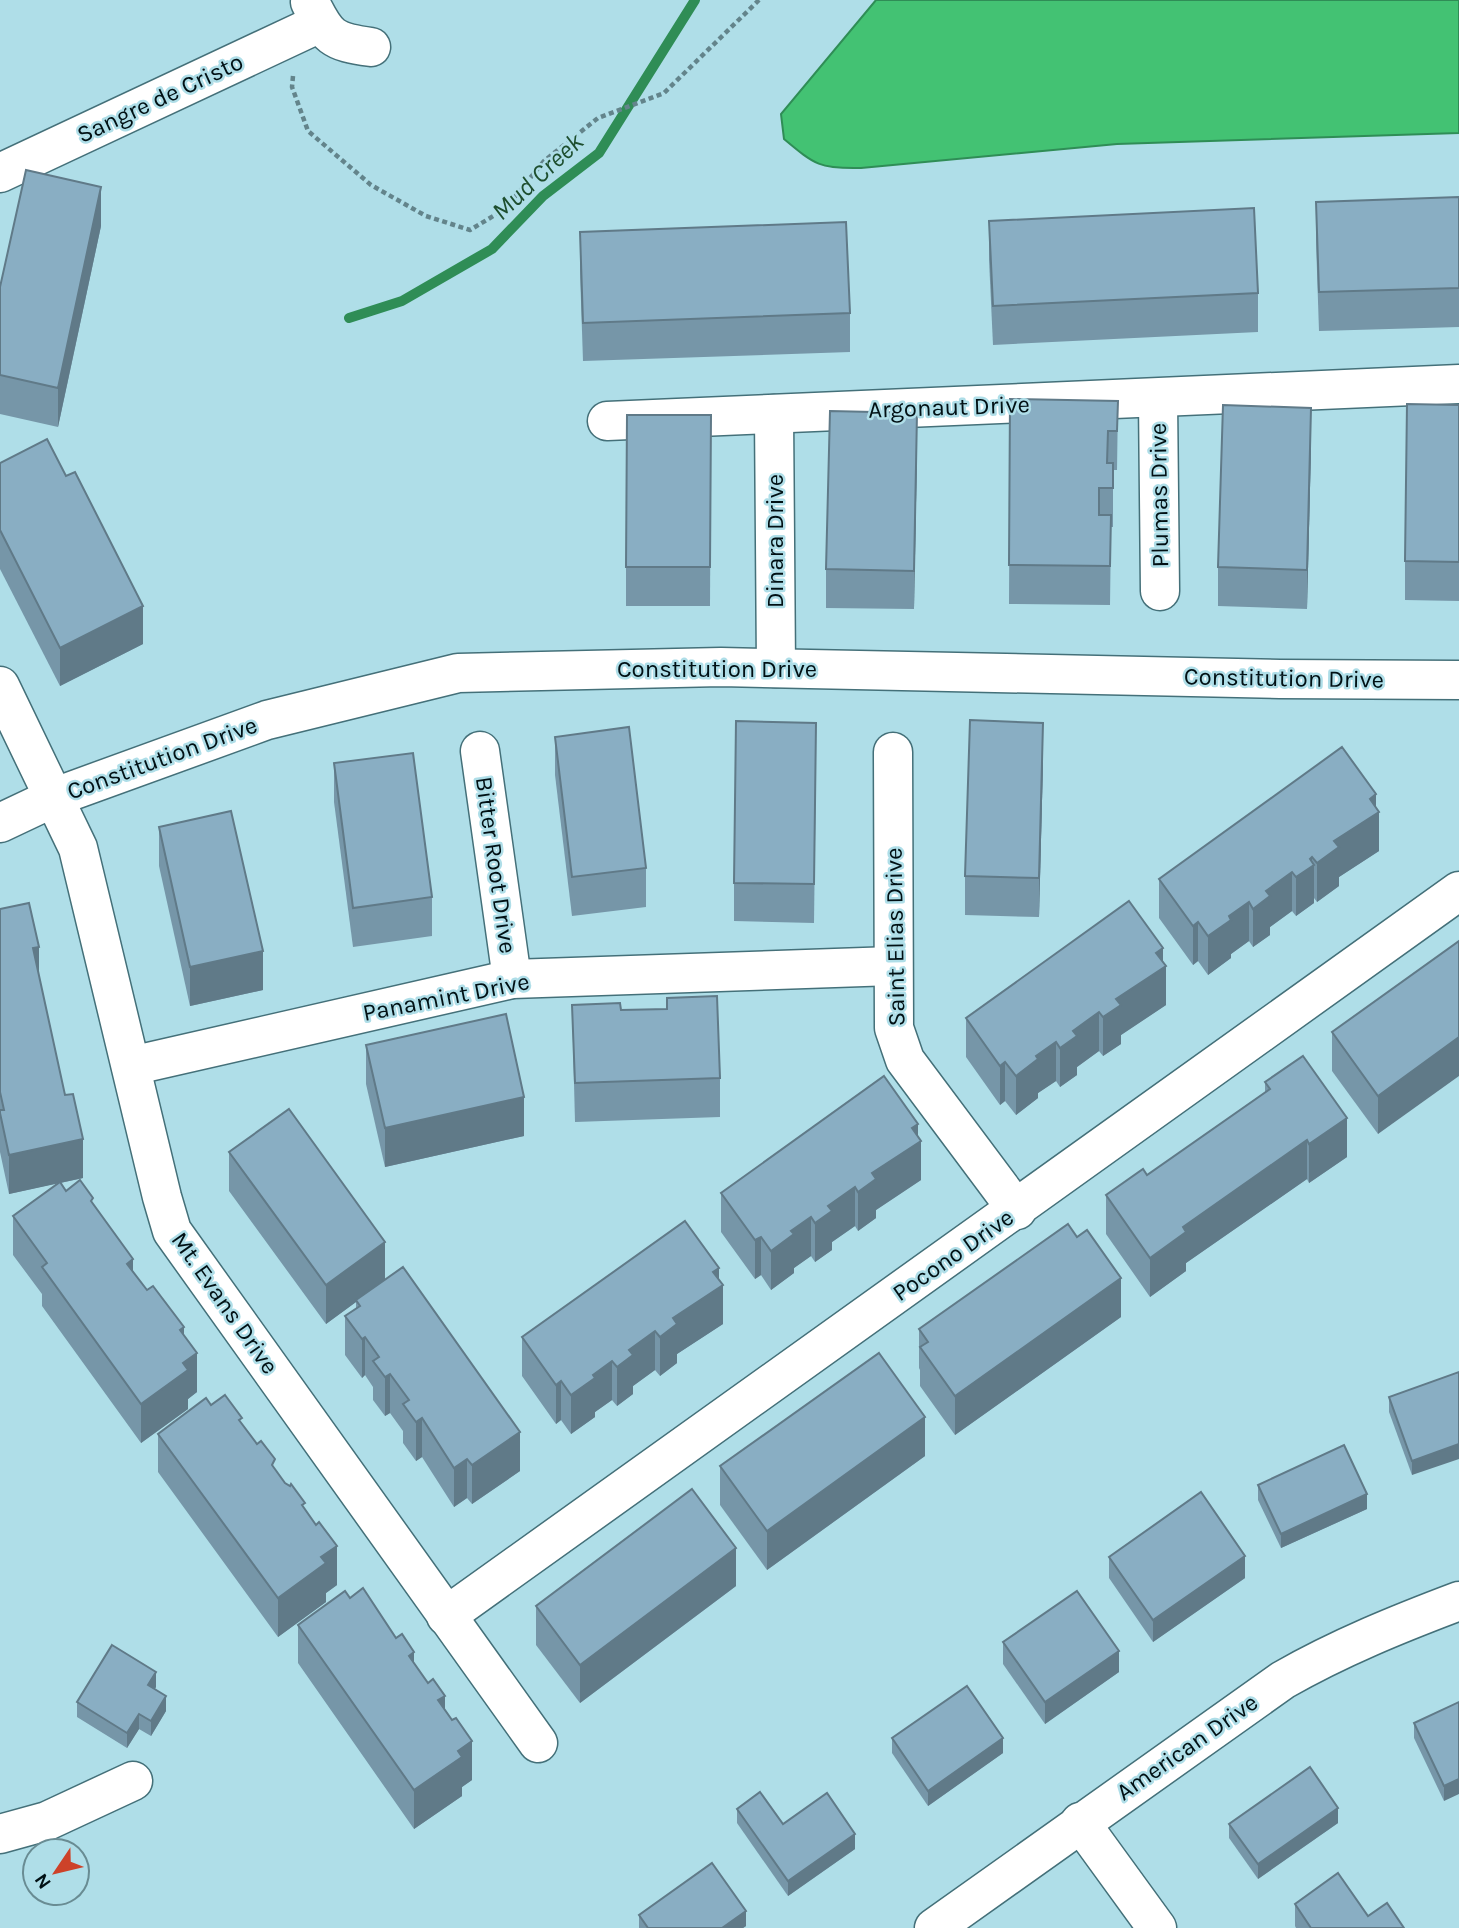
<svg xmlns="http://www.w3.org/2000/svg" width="1459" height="1928" font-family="Karla,sans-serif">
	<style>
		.water { fill: #43c273; stroke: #2f8d56; stroke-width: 2 }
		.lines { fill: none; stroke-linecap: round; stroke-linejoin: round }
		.stream { stroke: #2f8d56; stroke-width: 10 }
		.minor-casing { stroke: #447079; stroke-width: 41 }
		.path { stroke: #63848b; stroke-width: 4.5; stroke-dasharray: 5 3.5; stroke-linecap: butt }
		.minor { stroke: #fff; stroke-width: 38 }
		.wall { fill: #7696a8 }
		.shaded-wall { fill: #607a88 }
		.building { fill: #89aec3; stroke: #607a88; stroke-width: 2 }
		.labels { text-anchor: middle; stroke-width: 5; stroke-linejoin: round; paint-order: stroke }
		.street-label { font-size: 24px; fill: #011014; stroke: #afdee8 }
		.water-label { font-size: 26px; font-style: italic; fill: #1e4f2f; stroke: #afdee8 }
	</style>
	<rect width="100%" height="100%" fill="#afdee8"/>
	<path class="water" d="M 876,0 L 1459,0 L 1459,133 L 1117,144 L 861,168 C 820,169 815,165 784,139 L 781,114 Z"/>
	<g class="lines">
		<polyline class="stream" points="349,318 402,301 492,249 543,196 599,153 695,0"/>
		<g class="minor-casing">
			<g id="minor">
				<path d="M 310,2 C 327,37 332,42 371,47"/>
				<polyline points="0,173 320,23"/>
				<polyline points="1158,399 1160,591"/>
				<polyline points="774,414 776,668"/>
				<polyline points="607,421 1459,384"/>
				<polyline points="0,686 78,848 162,1197 172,1231 538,1743"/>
				<polyline points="480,751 512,979"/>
				<polyline points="893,752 894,1028 905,1060 1017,1210"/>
				<polyline points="0,823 55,797 267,720 458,673 721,667 1280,679 1459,680"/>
				<polyline points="131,1066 512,979 893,966"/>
				<polyline points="446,1616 1459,891"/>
				<polyline points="1080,1822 1157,1928"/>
				<polyline points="0,1834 47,1821 133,1781"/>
				<path d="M 934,1928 L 1283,1680 C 1339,1648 1398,1624 1459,1601"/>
			</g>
		</g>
		<polyline class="path" points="293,76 292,87 308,131 371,185 426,216 470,230 505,209 544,161 598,118 664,93 759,0"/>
		<use href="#minor" class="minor"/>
	</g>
	<g class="wall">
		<polygon points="1459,197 1459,327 1319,331 1316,241 1316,202"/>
		<polygon points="989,221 1258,293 1258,332 993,345 989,260"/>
		<polygon points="101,226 58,427 0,414 0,287"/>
		<polygon points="580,232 850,313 850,352 583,361 580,271"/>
		<polygon points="1010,399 1118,401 1117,470 1113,470 1113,527 1111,527 1110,605 1009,604"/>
		<polygon points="1459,405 1459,601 1405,600 1405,561"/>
		<polygon points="711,415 710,606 626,606 626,567"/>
		<polygon points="1311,447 1307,609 1218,606 1218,567"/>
		<polygon points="917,451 914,609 826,608 826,569"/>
		<polygon points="0,463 66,476 143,644 60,686 0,569"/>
		<polygon points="555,737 646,868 646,907 572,916 555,775"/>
		<polygon points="816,761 814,923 734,921 734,883"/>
		<polygon points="1043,762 1039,917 965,915 965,876"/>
		<polygon points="334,763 432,897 432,936 353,947 334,802"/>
		<polygon points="1376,807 1379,851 1339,877 1339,886 1317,902 1314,898 1314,903 1296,916 1292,911 1270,927 1270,935 1253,947 1249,941 1231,954 1231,958 1208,975 1198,961 1193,965 1159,918 1159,879"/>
		<polygon points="159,827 263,990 190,1006 159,866"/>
		<polygon points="0,909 39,977 83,1178 60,1183 66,1191 93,1205 133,1272 147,1290 184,1335 197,1392 188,1399 188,1409 141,1443 42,1306 42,1294 13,1255 13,1216 58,1183 9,1194 0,1152"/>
		<polygon points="1459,941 1378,1134 1332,1071 1332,1032"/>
		<polygon points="1163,961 1166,1005 1121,1035 1121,1044 1103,1056 1099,1051 1077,1067 1077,1075 1060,1087 1056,1081 1038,1093 1038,1098 1016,1115 1005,1101 1000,1105 966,1057 966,1018"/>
		<polygon points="572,1005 621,1010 720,1078 720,1117 575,1122"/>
		<polygon points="366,1045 524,1136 385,1167 366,1084"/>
		<polygon points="1265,1082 1347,1157 1309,1183 1307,1179 1186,1263 1186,1271 1150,1297 1106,1234 1106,1195 1147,1175 1265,1092"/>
		<polygon points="918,1136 921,1180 876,1210 876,1218 858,1231 855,1226 832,1242 832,1250 815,1262 811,1256 794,1268 794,1273 771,1290 761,1275 755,1279 721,1232 721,1193"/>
		<polygon points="229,1152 385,1279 520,1471 472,1504 467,1498 454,1507 422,1457 416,1461 403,1443 403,1431 390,1413 385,1416 373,1400 373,1387 365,1375 362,1378 345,1355 345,1316 356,1308 356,1302 326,1324 229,1191"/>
		<polygon points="719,1280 723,1324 677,1354 677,1363 660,1376 655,1370 633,1386 633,1394 617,1406 612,1400 595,1412 595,1417 571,1434 561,1420 556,1424 522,1376 522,1337"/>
		<polygon points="1121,1317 955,1435 920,1386 920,1370 919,1368 919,1329"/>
		<polygon points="1459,1372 1412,1475 1389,1412 1389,1397"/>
		<polygon points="211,1405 242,1424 305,1510 337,1585 326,1593 326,1602 278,1637 158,1472 158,1434"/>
		<polygon points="925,1456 767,1570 720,1505 720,1466"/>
		<polygon points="1258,1485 1367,1509 1281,1548 1258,1500"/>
		<polygon points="1109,1557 1245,1578 1153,1642 1109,1578"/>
		<polygon points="736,1586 580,1703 536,1645 536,1606"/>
		<polygon points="350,1598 396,1638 414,1664 445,1710 472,1780 462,1787 462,1796 414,1829 298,1663 298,1625"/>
		<polygon points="1003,1642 1119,1672 1045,1724 1003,1664"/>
		<polygon points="156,1687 155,1689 166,1711 151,1736 139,1729 127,1748 77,1717 77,1702"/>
		<polygon points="1459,1702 1444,1801 1414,1738 1414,1723"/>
		<polygon points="892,1738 1003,1753 928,1806 892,1753"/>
		<polygon points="737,1809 783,1824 855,1849 788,1896 737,1823"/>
		<polygon points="1338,1823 1258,1879 1229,1838 1229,1824"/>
		<polygon points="1295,1904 1368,1916 1404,1928 1296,1928 1295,1926"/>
		<polygon points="639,1915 746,1926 743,1928 639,1928"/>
	</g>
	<g class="shaded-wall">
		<polygon points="101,187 101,226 58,427 58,388"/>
		<polygon points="1311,408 1311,447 1307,609 1307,570"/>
		<polygon points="917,413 917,451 914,609 914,571"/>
		<polygon points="143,606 143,644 60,686 60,648"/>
		<polygon points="1043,723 1043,762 1039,917 1039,878"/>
		<polygon points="1376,794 1376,814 1379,812 1379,851 1339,877 1339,886 1317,902 1317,863 1370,799"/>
		<polygon points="1312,857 1312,866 1314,865 1314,903 1296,916 1296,877"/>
		<polygon points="1292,872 1292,911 1270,927 1270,935 1253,947 1253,909 1266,891"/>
		<polygon points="1249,902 1249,941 1231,954 1231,958 1208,975 1208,936 1229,916"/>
		<polygon points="1198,922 1198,961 1193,965 1193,926"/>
		<polygon points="39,947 39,986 33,948"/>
		<polygon points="1163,948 1163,968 1166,966 1166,1005 1121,1035 1121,1044 1103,1056 1103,1017 1116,999 1156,953"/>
		<polygon points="263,951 263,990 190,1006 190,967"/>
		<polygon points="1099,1012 1099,1051 1077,1067 1077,1075 1060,1087 1060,1048 1073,1031"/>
		<polygon points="1459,1037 1459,1076 1378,1134 1378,1096"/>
		<polygon points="1056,1042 1056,1081 1038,1093 1038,1098 1016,1115 1016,1076 1036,1056"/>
		<polygon points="1005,1062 1005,1101 1000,1105 1000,1066"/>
		<polygon points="524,1097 524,1136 385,1167 385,1128"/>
		<polygon points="1347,1118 1347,1157 1309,1183 1309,1144"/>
		<polygon points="918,1124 918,1143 921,1141 921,1180 876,1210 876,1218 858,1231 858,1192 872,1173 912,1128"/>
		<polygon points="83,1139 83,1178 9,1194 9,1155"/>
		<polygon points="1307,1140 1307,1179 1186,1263 1186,1271 1150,1297 1150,1258 1183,1227"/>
		<polygon points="855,1187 855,1226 832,1242 832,1250 815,1262 815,1223 828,1206"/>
		<polygon points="811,1217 811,1256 794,1268 794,1273 771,1290 771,1251 791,1231"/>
		<polygon points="761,1237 761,1275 755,1279 755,1240"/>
		<polygon points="385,1242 385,1281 356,1300 356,1302 326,1324 326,1285"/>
		<polygon points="133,1259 133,1298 127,1264"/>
		<polygon points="719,1268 719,1288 723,1285 723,1324 677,1354 677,1363 660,1376 660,1337 673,1318 713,1272"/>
		<polygon points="1121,1278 1121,1317 955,1435 955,1396"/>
		<polygon points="184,1327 184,1363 197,1353 197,1392 188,1399 188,1409 141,1443 141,1404 180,1330"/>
		<polygon points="655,1331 655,1370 633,1386 633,1394 617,1406 617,1367 629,1350"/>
		<polygon points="365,1337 365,1375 362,1378 362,1339"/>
		<polygon points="612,1361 612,1400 595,1412 595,1417 571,1434 571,1395 593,1375"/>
		<polygon points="390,1374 390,1413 385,1416 385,1377"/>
		<polygon points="561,1381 561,1420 556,1424 556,1385"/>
		<polygon points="925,1417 925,1456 767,1570 767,1531"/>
		<polygon points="422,1418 422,1457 416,1461 416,1422"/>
		<polygon points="520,1432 520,1471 472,1504 472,1465"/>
		<polygon points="1459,1444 1459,1459 1412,1475 1412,1461"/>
		<polygon points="467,1459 467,1498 454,1507 454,1468"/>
		<polygon points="1367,1494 1367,1509 1281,1548 1281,1534"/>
		<polygon points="337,1546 337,1585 326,1593 326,1602 278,1637 278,1598 321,1557"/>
		<polygon points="736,1548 736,1586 580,1703 580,1665"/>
		<polygon points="1245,1556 1245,1578 1153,1642 1153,1620"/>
		<polygon points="1119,1651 1119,1672 1045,1724 1045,1702"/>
		<polygon points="414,1652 414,1691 409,1656"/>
		<polygon points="156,1672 156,1687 148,1700 148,1685"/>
		<polygon points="166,1696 166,1711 151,1736 151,1721"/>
		<polygon points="445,1696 445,1735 438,1700"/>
		<polygon points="139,1714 139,1729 127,1748 127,1733"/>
		<polygon points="1003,1738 1003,1753 928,1806 928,1791"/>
		<polygon points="472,1741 472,1780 462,1787 462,1796 414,1829 414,1790 458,1751"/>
		<polygon points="1459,1779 1459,1794 1444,1801 1444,1786"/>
		<polygon points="1338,1808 1338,1823 1258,1879 1258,1864"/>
		<polygon points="855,1834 855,1849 788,1896 788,1881"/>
		<polygon points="746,1911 746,1926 743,1928 722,1928"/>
	</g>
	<g class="building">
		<polygon points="26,170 101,187 58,388 0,375 0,287"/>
		<polygon points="1459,197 1459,288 1319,292 1316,202"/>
		<polygon points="1254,208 1258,293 993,306 989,221"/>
		<polygon points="846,222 850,313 583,323 580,232"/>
		<polygon points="1010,399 1118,401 1117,431 1108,431 1107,463 1113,463 1113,488 1099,488 1099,515 1111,515 1110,566 1009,565"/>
		<polygon points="1407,404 1459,405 1459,562 1405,561"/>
		<polygon points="1223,405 1311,408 1307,570 1218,567"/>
		<polygon points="830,411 917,413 914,571 826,569"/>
		<polygon points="627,415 711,415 710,567 626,567"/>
		<polygon points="47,439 66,476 75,472 143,606 60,648 0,530 0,463"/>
		<polygon points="970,720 1043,723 1039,878 965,876"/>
		<polygon points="736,721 816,723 814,884 734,883"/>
		<polygon points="629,727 646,868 572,877 555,737"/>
		<polygon points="1342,747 1376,794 1370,799 1379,812 1334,841 1339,847 1317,863 1312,857 1310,859 1314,865 1296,877 1292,872 1266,891 1270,896 1253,909 1249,902 1229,916 1231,920 1208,936 1198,922 1193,926 1159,879"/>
		<polygon points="413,753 432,897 353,908 334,763"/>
		<polygon points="231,811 263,951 190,967 159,827"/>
		<polygon points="1129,901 1163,948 1156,953 1166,966 1116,999 1121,1005 1103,1017 1099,1012 1073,1031 1077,1036 1060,1048 1056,1042 1036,1056 1038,1059 1016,1076 1005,1062 1000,1066 966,1018"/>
		<polygon points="29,903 39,947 33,948 65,1095 73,1094 83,1139 9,1155 0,1113 0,1110 4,1110 0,1092 0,909"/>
		<polygon points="1459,941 1459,1037 1378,1096 1332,1032"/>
		<polygon points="717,996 720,1078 575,1083 572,1005 620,1003 621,1010 667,1009 667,998"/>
		<polygon points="506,1014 524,1097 385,1128 366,1045"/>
		<polygon points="1303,1056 1347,1118 1309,1144 1307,1140 1183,1227 1186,1232 1150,1258 1106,1195 1143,1169 1147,1175 1270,1089 1265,1082"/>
		<polygon points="884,1076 918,1124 912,1128 921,1141 872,1173 876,1179 858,1192 855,1187 828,1206 832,1211 815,1223 811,1217 791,1231 794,1234 771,1251 761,1237 755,1240 721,1193"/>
		<polygon points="289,1109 385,1242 326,1285 229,1152"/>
		<polygon points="80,1180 93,1198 91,1201 133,1259 127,1264 147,1290 153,1286 184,1327 180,1330 197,1353 183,1363 188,1370 141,1404 42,1267 47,1263 13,1216 60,1182 66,1191"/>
		<polygon points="685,1221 719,1268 713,1272 723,1285 673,1318 677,1324 660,1337 655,1331 629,1350 633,1355 617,1367 612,1361 593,1375 595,1378 571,1395 561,1381 556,1385 522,1337"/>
		<polygon points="1068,1224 1077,1237 1087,1230 1121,1278 955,1396 920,1347 928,1342 919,1329"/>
		<polygon points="403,1267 520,1432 472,1465 467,1459 454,1468 422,1418 416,1422 403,1404 409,1400 390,1374 385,1377 373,1361 379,1357 365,1337 362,1339 345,1316 360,1306 356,1300"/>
		<polygon points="879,1353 925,1417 767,1531 720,1466"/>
		<polygon points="1459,1372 1459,1444 1412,1461 1389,1397"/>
		<polygon points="225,1395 242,1418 239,1420 257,1444 261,1441 275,1459 272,1465 285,1483 290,1486 291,1484 305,1503 302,1505 316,1525 319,1522 337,1546 321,1557 326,1563 278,1598 158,1434 206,1398 211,1405"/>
		<polygon points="1344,1445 1367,1494 1281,1534 1258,1485"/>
		<polygon points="692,1489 736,1548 580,1665 536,1606"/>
		<polygon points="1201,1492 1245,1556 1153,1620 1109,1557"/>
		<polygon points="363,1588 396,1638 402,1634 414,1652 409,1656 428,1683 433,1679 445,1696 438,1700 452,1720 456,1718 472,1741 458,1751 462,1757 414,1790 298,1625 345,1591 350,1598"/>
		<polygon points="1077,1591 1119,1651 1045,1702 1003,1642"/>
		<polygon points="112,1645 156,1672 148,1685 166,1696 151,1721 139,1714 127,1733 77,1702"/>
		<polygon points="967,1686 1003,1738 928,1791 892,1738"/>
		<polygon points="1459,1702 1459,1779 1444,1786 1414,1723"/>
		<polygon points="1310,1767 1338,1808 1258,1864 1229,1824"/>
		<polygon points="760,1792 783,1824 827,1793 855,1834 788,1881 737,1809"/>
		<polygon points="712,1863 746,1911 722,1928 648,1928 639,1915"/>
		<polygon points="1338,1873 1368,1916 1387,1903 1404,1928 1311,1928 1295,1904"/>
	</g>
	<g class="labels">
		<g class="street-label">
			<text transform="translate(160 98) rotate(-25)" y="8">Sangre de Cristo</text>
			<text transform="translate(949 407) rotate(-2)" y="8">Argonaut Drive</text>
			<text transform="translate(1159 495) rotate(-91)" y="8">Plumas Drive</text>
			<text transform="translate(775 541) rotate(-90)" y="8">Dinara Drive</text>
			<text x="717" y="677">Constitution Drive</text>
			<text transform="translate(1284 678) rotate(1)" y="8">Constitution Drive</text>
			<text transform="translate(162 758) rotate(-20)" y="8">Constitution Drive</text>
			<text transform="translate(496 865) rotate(82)" y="8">Bitter Root Drive</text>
			<text transform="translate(895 937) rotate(-91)" y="8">Saint Elias Drive</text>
			<text transform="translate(446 997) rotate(-11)" y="8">Panamint Drive</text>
			<text transform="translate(953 1255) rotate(-35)" y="8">Pocono Drive</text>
			<text transform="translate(225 1303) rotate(55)" y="8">Mt. Evans Drive</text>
			<text transform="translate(1187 1747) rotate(-35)" y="8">American Drive</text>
		</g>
		<g class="water-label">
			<text transform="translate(537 176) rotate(-43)" y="9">Mud Creek</text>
		</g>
	</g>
	<g transform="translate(56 1872) rotate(235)"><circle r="33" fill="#afdee8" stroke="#698c93" stroke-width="2"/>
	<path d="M0-5L12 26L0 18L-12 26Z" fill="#cd4229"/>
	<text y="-10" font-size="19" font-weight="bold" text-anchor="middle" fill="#011014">N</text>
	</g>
</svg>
